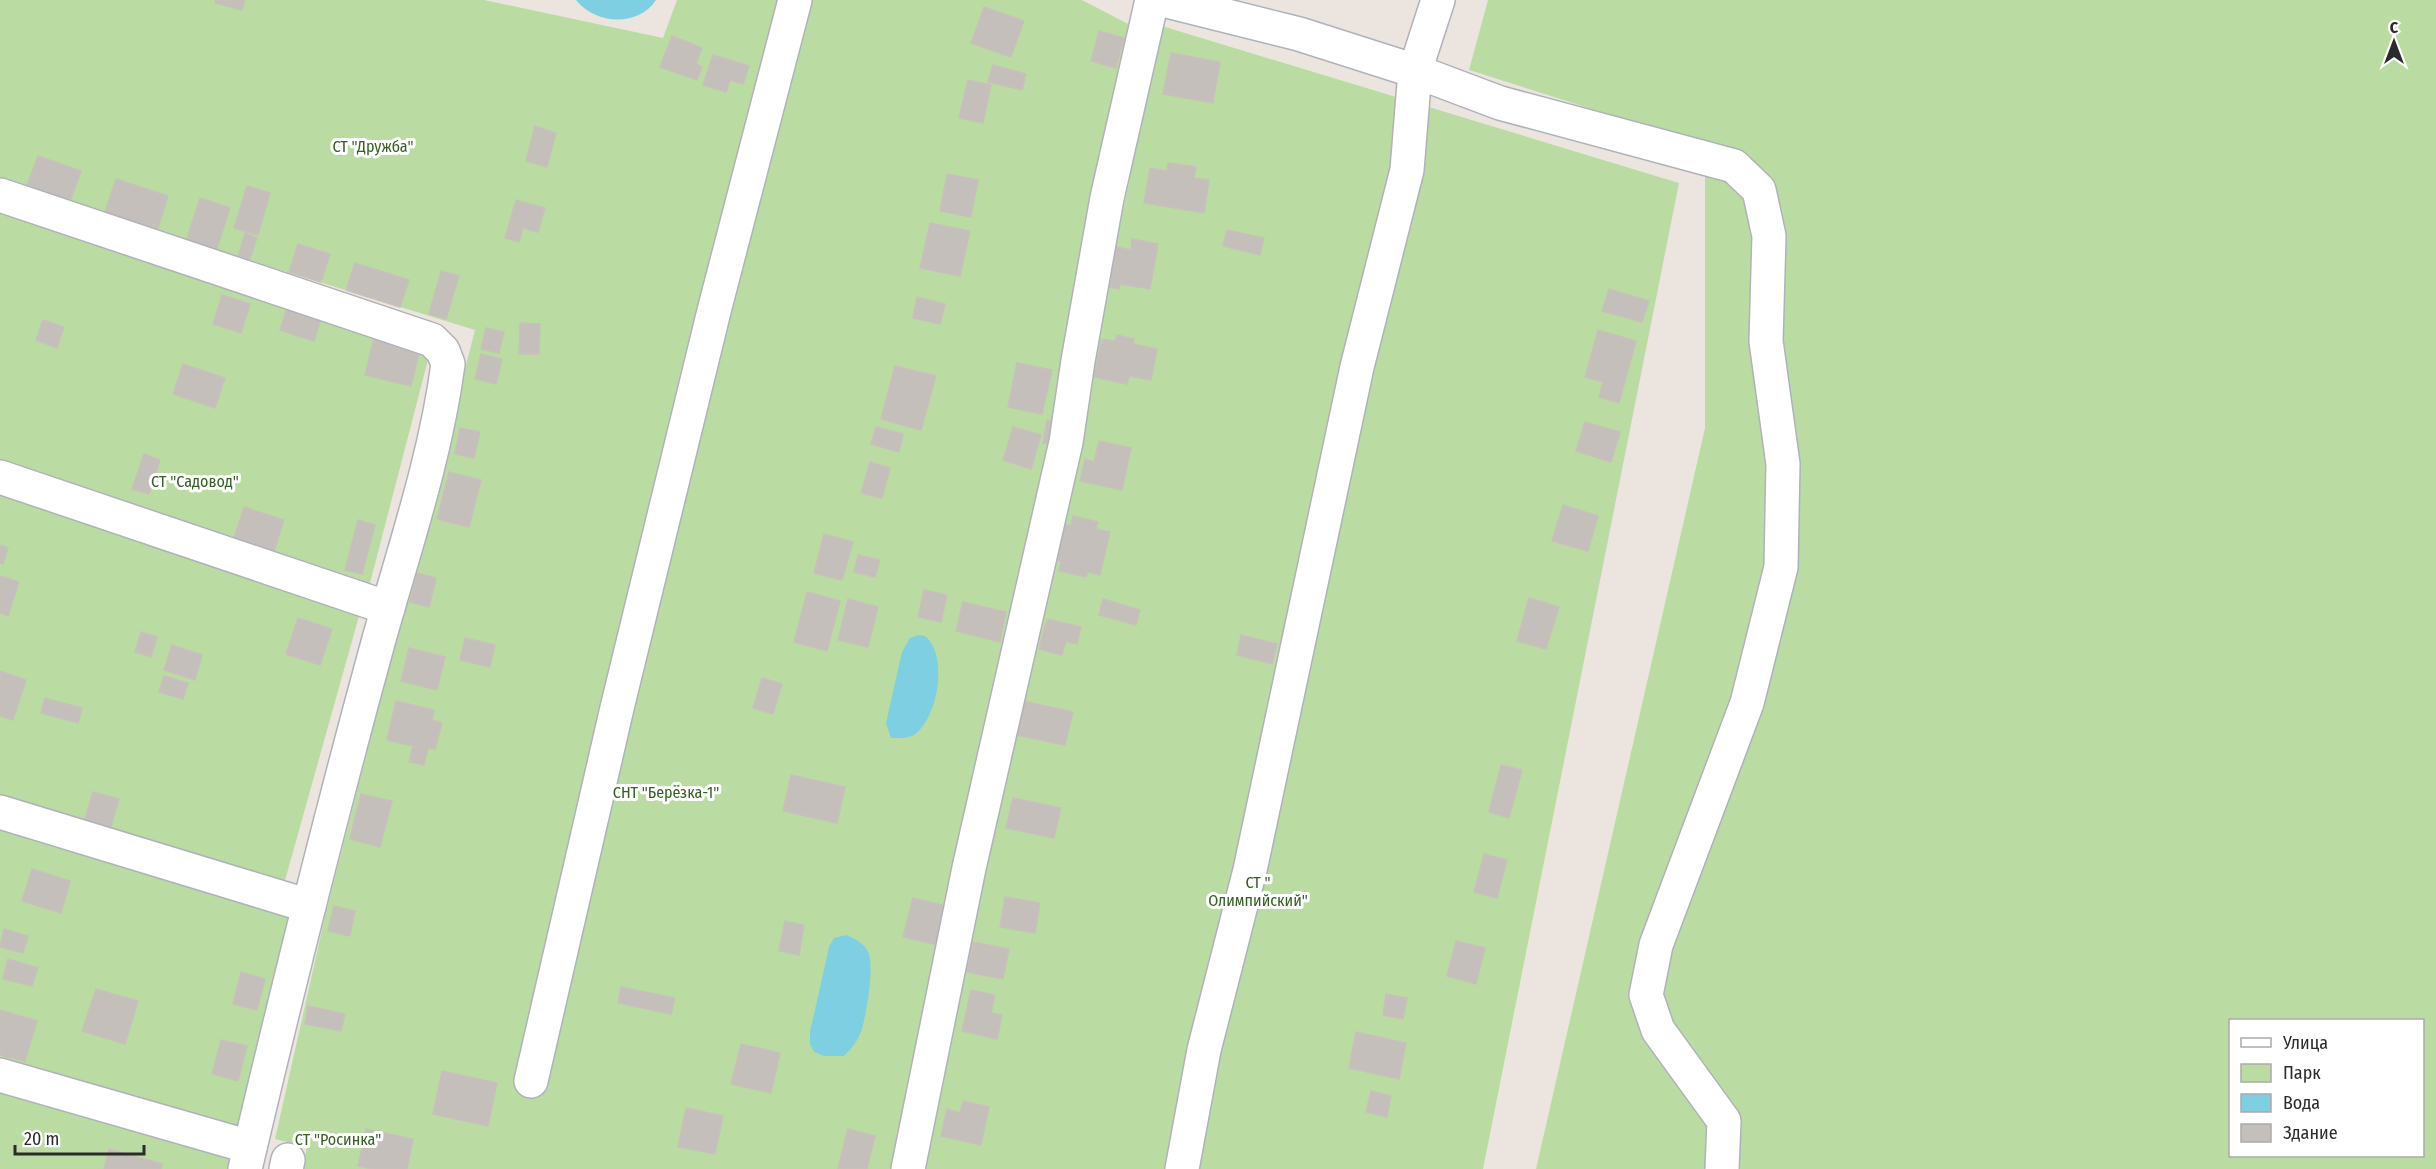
<svg xmlns="http://www.w3.org/2000/svg" width="2436" height="1169" font-family="'Fira Sans Condensed',sans-serif">
	<style>
		.green { fill: #badca2; fill-rule: evenodd }
		.water { fill: #7ecfe2 }
		.building { fill: #c4bfbb; stroke: #c7c1b9; stroke-width: 1.5 }
		.lines { fill: none; stroke-linecap: round; stroke-linejoin: round }
		.minor-casing { stroke: #b0b2ba; stroke-width: 36 }
		.minor { stroke: #fff; stroke-width: 33 }
		.labels { text-anchor: middle; stroke-width: 6; stroke-linejoin: round; paint-order: stroke }
		.park-label { font-size: 16px; fill: #346122; stroke: #fff }
	</style>
	<rect width="100%" height="100%" fill="#ece5df"/>
	<g class="green">
		<polygon points="0,0 484,0 663,38 677,0 1082,0 1136,28 1077,314 894,1169 302,1169 307,1147 275,1139 326,912 475,330 173,237 0,179"/>
		<path d="M 1488,0 L 2436,0 L 2436,1169 L 1536,1169 L 1705,428 L 1705,145 L 1469,70 ZM 2230,1020 L 2422,1020 L 2422,1156 L 2230,1156 Z"/>
		<polygon points="1162,26 1679,183 1483,1169 920,1169"/>
		<polygon points="0,208 429,356 369,587 359,616 284,884 295,914 231,1169 0,1169"/>
	</g>
	<g class="water">
		<path d="M 576,0 L 656,0 C 638,27 596,25 576,0 Z"/>
		<path d="M 918,635 L 925,636 C 949,656 938,719 914,735 C 907,739 898,738 891,738 L 886,723 L 902,652 L 910,638 Z"/>
		<path d="M 846,935 C 855,939 864,943 868,952 C 875,966 866,1017 861,1032 C 857,1042 851,1049 844,1056 L 824,1056 L 814,1052 L 810,1044 L 810,1032 L 829,947 L 834,938 Z"/>
	</g>
	<g class="building">
		<polygon points="216,0 245,0 242,10 215,3"/>
		<polygon points="984,7 1024,21 1011,57 971,43"/>
		<polygon points="1099,31 1124,38 1116,68 1091,61"/>
		<polygon points="672,36 702,48 696,64 702,67 697,80 660,67"/>
		<polygon points="1171,53 1220,62 1213,103 1163,94"/>
		<polygon points="713,55 749,66 743,84 730,80 726,92 703,85"/>
		<polygon points="993,65 1026,74 1022,90 988,82"/>
		<polygon points="968,80 991,85 983,123 959,118"/>
		<polygon points="535,126 556,133 547,167 526,161"/>
		<polygon points="38,156 81,171 69,204 26,188"/>
		<polygon points="1168,163 1196,167 1194,178 1209,180 1204,213 1144,203 1150,168 1167,171"/>
		<polygon points="947,174 978,180 971,217 940,211"/>
		<polygon points="116,179 168,196 157,231 104,215"/>
		<polygon points="247,186 270,193 258,235 234,228"/>
		<polygon points="200,198 230,208 216,251 186,241"/>
		<polygon points="516,200 545,208 538,232 523,228 519,242 505,238"/>
		<polygon points="930,223 970,231 960,276 920,268"/>
		<polygon points="1227,230 1264,238 1260,255 1223,246"/>
		<polygon points="245,233 257,238 249,261 238,257"/>
		<polygon points="1132,239 1158,244 1150,289 1120,284 1119,289 1109,287 1116,247 1131,250"/>
		<polygon points="298,244 330,254 321,282 289,272"/>
		<polygon points="355,263 409,280 400,307 346,290"/>
		<polygon points="441,271 459,276 446,319 429,314"/>
		<polygon points="1609,289 1649,301 1642,322 1602,311"/>
		<polygon points="222,295 250,304 241,333 213,324"/>
		<polygon points="917,297 945,304 940,324 913,318"/>
		<polygon points="287,308 321,318 314,341 280,330"/>
		<polygon points="43,320 64,327 57,348 36,340"/>
		<polygon points="520,323 540,324 539,354 519,354"/>
		<polygon points="486,328 504,332 499,353 481,349"/>
		<polygon points="1598,330 1636,341 1619,403 1599,397 1603,382 1585,377"/>
		<polygon points="375,334 421,345 411,386 365,375"/>
		<polygon points="1117,335 1134,339 1133,344 1157,349 1151,380 1129,376 1127,384 1094,377 1102,339 1115,341"/>
		<polygon points="481,354 502,359 496,384 475,379"/>
		<polygon points="1017,363 1052,370 1042,414 1008,407"/>
		<polygon points="183,364 225,378 215,408 173,394"/>
		<polygon points="895,366 936,376 921,430 881,419"/>
		<polygon points="1047,420 1062,423 1057,446 1043,443"/>
		<polygon points="1585,422 1620,432 1611,462 1576,451"/>
		<polygon points="876,427 903,434 899,452 871,444"/>
		<polygon points="1013,427 1041,435 1031,469 1003,460"/>
		<polygon points="460,428 480,432 474,458 455,454"/>
		<polygon points="1099,441 1131,448 1122,490 1080,481 1085,459 1094,462"/>
		<polygon points="144,454 160,460 149,494 132,489"/>
		<polygon points="870,462 890,468 882,498 861,493"/>
		<polygon points="449,472 481,480 469,527 437,519"/>
		<polygon points="1563,505 1598,516 1588,551 1552,541"/>
		<polygon points="244,507 284,520 274,551 234,538"/>
		<polygon points="1073,516 1098,522 1096,529 1110,532 1100,575 1088,572 1086,577 1059,571 1061,561 1050,558 1059,523 1071,526"/>
		<polygon points="358,520 375,525 362,574 345,570"/>
		<polygon points="824,534 853,542 842,580 814,573"/>
		<polygon points="0,545 8,548 3,564 0,563"/>
		<polygon points="858,555 880,560 875,577 854,572"/>
		<polygon points="417,573 436,578 429,607 410,602"/>
		<polygon points="0,576 19,582 8,616 0,613"/>
		<polygon points="924,590 947,595 941,622 918,617"/>
		<polygon points="807,592 840,601 827,651 794,642"/>
		<polygon points="1529,598 1559,607 1546,649 1517,641"/>
		<polygon points="848,599 878,607 868,647 838,640"/>
		<polygon points="1103,599 1140,610 1136,625 1099,615"/>
		<polygon points="963,602 1006,612 1000,642 956,631"/>
		<polygon points="298,618 332,629 320,665 286,654"/>
		<polygon points="1047,619 1081,627 1077,644 1066,641 1062,655 1039,649"/>
		<polygon points="141,632 157,637 151,657 135,652"/>
		<polygon points="1241,635 1277,644 1272,664 1237,655"/>
		<polygon points="465,638 495,645 490,667 460,660"/>
		<polygon points="172,645 202,655 195,680 164,670"/>
		<polygon points="409,648 445,657 437,690 401,681"/>
		<polygon points="0,671 26,680 13,720 0,716"/>
		<polygon points="164,676 188,683 183,699 159,692"/>
		<polygon points="762,678 782,684 773,714 753,708"/>
		<polygon points="45,698 82,708 78,723 41,713"/>
		<polygon points="396,701 434,710 432,720 442,723 435,749 428,748 424,765 409,762 413,746 387,740"/>
		<polygon points="1023,701 1073,712 1065,745 1016,735"/>
		<polygon points="1501,765 1522,770 1509,818 1489,812"/>
		<polygon points="791,775 845,787 837,823 783,811"/>
		<polygon points="93,792 119,799 110,829 84,822"/>
		<polygon points="361,794 392,801 380,847 350,839"/>
		<polygon points="1013,798 1061,808 1054,838 1006,828"/>
		<polygon points="1484,854 1507,860 1497,898 1474,892"/>
		<polygon points="32,869 70,881 61,913 22,901"/>
		<polygon points="1005,897 1040,903 1035,933 1000,927"/>
		<polygon points="913,898 947,906 938,945 903,937"/>
		<polygon points="334,906 355,911 350,936 328,931"/>
		<polygon points="785,921 804,925 799,955 779,951"/>
		<polygon points="4,929 28,936 23,953 0,947"/>
		<polygon points="1456,941 1485,948 1476,984 1447,976"/>
		<polygon points="973,942 1009,949 1003,979 967,972"/>
		<polygon points="8,959 38,968 32,986 3,979"/>
		<polygon points="241,972 265,979 257,1010 233,1004"/>
		<polygon points="621,987 675,998 671,1014 618,1003"/>
		<polygon points="96,989 138,1001 125,1044 82,1031"/>
		<polygon points="971,990 995,995 991,1013 1002,1015 997,1039 962,1031"/>
		<polygon points="1386,994 1407,998 1403,1019 1383,1015"/>
		<polygon points="308,1006 345,1014 341,1031 305,1024"/>
		<polygon points="0,1010 37,1021 25,1061 0,1055"/>
		<polygon points="1356,1032 1406,1043 1399,1079 1349,1068"/>
		<polygon points="221,1040 247,1046 238,1081 212,1074"/>
		<polygon points="741,1044 780,1053 771,1093 731,1084"/>
		<polygon points="442,1071 497,1083 488,1126 433,1114"/>
		<polygon points="1371,1091 1391,1096 1387,1117 1366,1112"/>
		<polygon points="963,1101 989,1107 981,1145 941,1136 947,1109 960,1113"/>
		<polygon points="686,1108 723,1116 715,1154 678,1147"/>
		<polygon points="366,1129 413,1139 407,1169 373,1169 358,1166"/>
		<polygon points="848,1129 875,1136 867,1169 838,1168"/>
		<polygon points="109,1149 162,1164 161,1169 104,1169"/>
	</g>
	<g class="lines">
		<g class="minor-casing">
			<g id="minor">
				<polyline points="1163,0 1299,34 1415,71 1500,103 1734,166 1759,190 1769,236 1766,341 1783,464 1781,567 1747,703 1656,945 1646,995 1658,1030 1724,1121 1722,1169"/>
				<path d="M 0,195 L 432,340 L 443,351 L 448,364 C 435,462 402,555 376,650 C 329,822 286,995 245,1169"/>
				<polyline points="0,477 388,608"/>
				<polyline points="0,812 309,906"/>
				<polyline points="0,1075 250,1147"/>
				<polyline points="531,1081 617,708 714,311 795,0"/>
				<polyline points="286,1169 288,1160"/>
				<polyline points="908,1169 969,868 1066,442 1078,361 1107,198 1152,0"/>
				<polyline points="1182,1169 1204,1050 1250,870 1357,367 1407,170 1415,71 1438,0"/>
			</g>
		</g>
		<use href="#minor" class="minor"/>
	</g>
	<g class="labels">
		<g class="park-label">
			<text x="373" y="152">СТ "Дружба"</text>
			<text x="195" y="487">СТ "Садовод"</text>
			<text x="666" y="798">СНТ "Берёзка-1"</text>
			<text x="1258" y="888">СТ "<tspan x="1258" dy="18">Олимпийский"</tspan></text>
			<text x="338" y="1145">СТ "Росинка"</text>
		</g>
	</g>
	<rect x="2229" y="1019" width="195" height="138" fill="#ffffff" stroke="#aaaaaa" stroke-width="1.5"/>
	<rect x="2241" y="1038" width="30" height="9" fill="#ffffff" stroke="#aaaaaa" stroke-width="1.5"/>
	<text x="2283" y="1049" font-size="18" fill="#2b2b2b">Улица</text>
	<rect x="2241" y="1064" width="30" height="18" fill="#badca2" stroke="#aaaaaa" stroke-width="1.5"/>
	<text x="2283" y="1079" font-size="18" fill="#2b2b2b">Парк</text>
	<rect x="2241" y="1094" width="30" height="18" fill="#7ecfe2" stroke="#aaaaaa" stroke-width="1.5"/>
	<text x="2283" y="1109" font-size="18" fill="#2b2b2b">Вода</text>
	<rect x="2241" y="1124" width="30" height="18" fill="#c4bfbb" stroke="#aaaaaa" stroke-width="1.5"/>
	<text x="2283" y="1139" font-size="18" fill="#2b2b2b">Здание</text>
	<g transform="translate(2394 42)" stroke="#ffffff" stroke-width="4.5" paint-order="stroke">
	<path d="M0-4.5L10 22L0 15L-10 22Z" fill="#2b2b2b"/>
	<text y="-9" font-size="16" font-weight="bold" text-anchor="middle" fill="#2b2b2b">С</text>
	</g>
	<path d="M15 1145v9h129v-9" fill="none" stroke="#2b2b2b" stroke-width="3"/>
	<text x="24" y="1145" font-size="18" fill="#2b2b2b" stroke="#ffffff" stroke-width="4.5" paint-order="stroke">20 m</text>
</svg>
